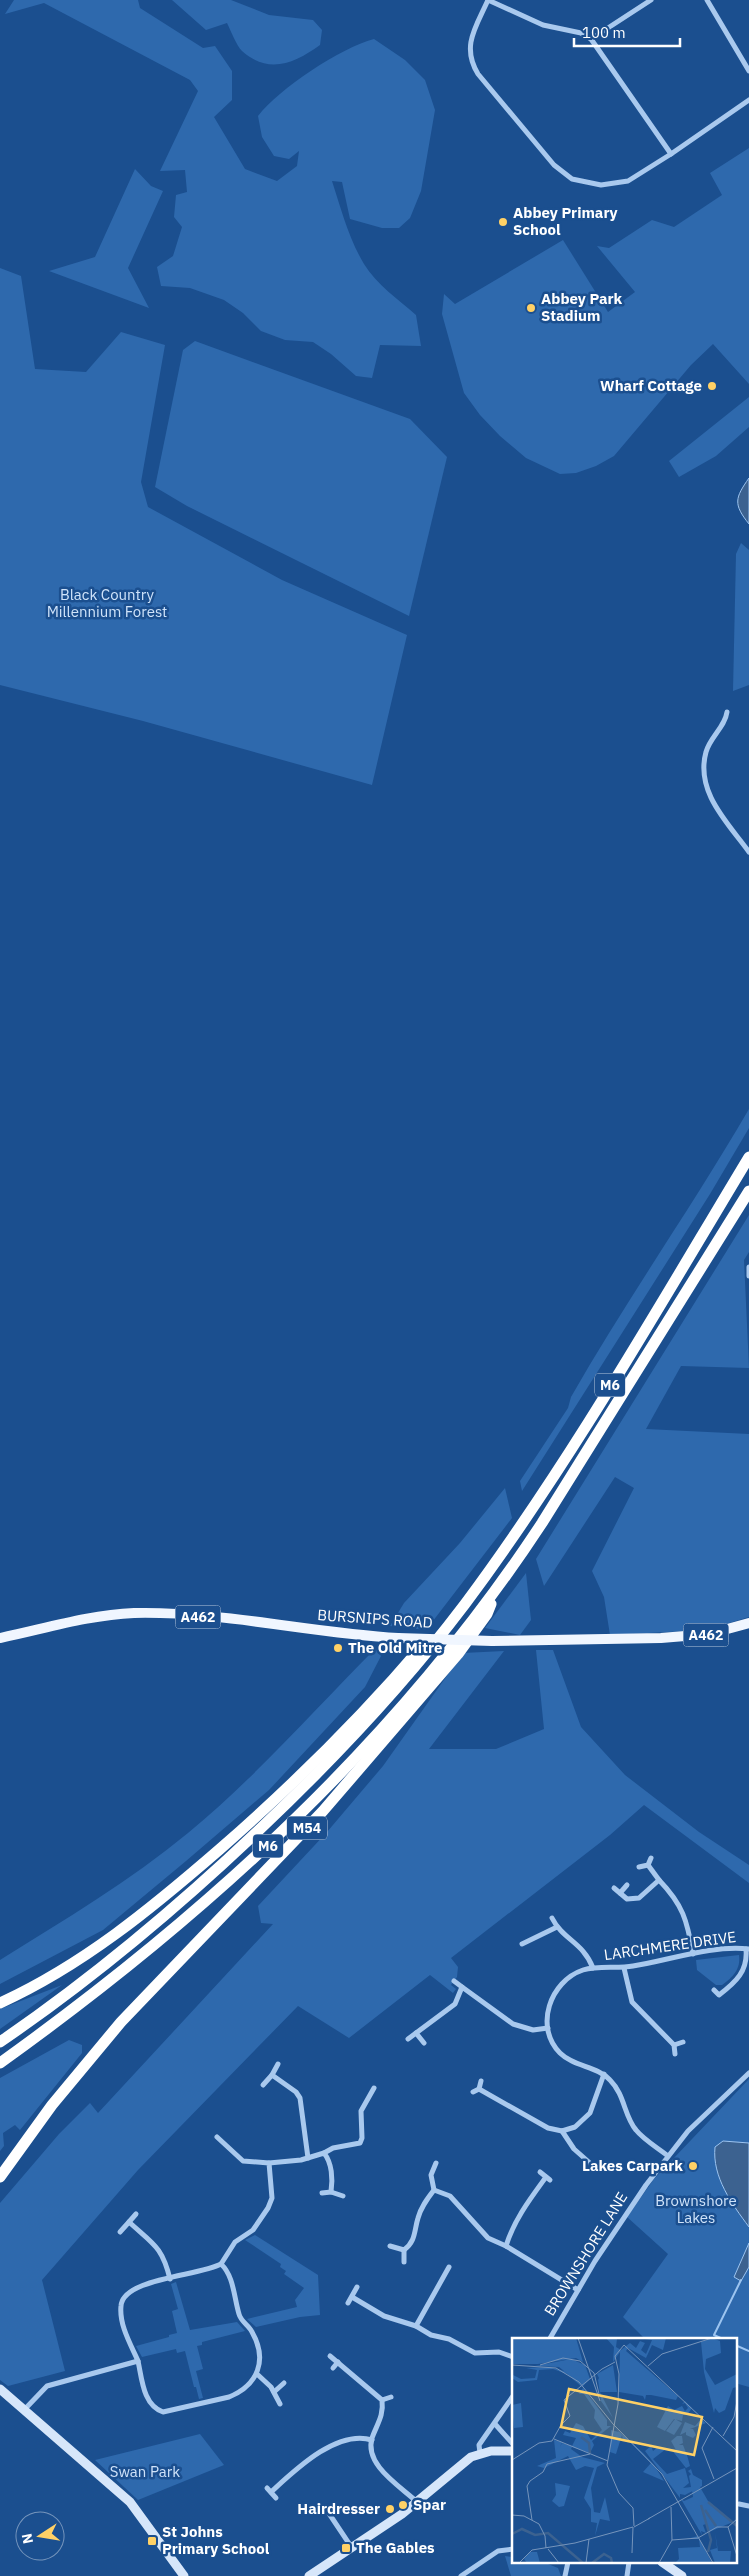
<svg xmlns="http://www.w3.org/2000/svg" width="749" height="2576" font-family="'IBM Plex Sans',sans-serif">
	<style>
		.green { fill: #2e69ad }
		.water { fill: #3c6290; stroke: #9cc4f0 }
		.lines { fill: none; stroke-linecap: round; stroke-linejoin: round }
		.stream { stroke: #9cc4f0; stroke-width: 2 }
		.street { stroke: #a9c9ee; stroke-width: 5 }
		.secondary { stroke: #d6e6fa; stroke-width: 9 }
		.primary { stroke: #f0f6ff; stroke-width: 10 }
		.highway { stroke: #fff; stroke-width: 11 }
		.primary-bridge { stroke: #f0f6ff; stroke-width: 10 }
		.poi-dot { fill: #ffd166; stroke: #1b4f8f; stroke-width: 2 }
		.labels { text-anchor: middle; stroke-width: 5; stroke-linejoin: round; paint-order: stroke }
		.shield { fill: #1b4f8f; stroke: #bbcadd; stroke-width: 1 }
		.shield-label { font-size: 14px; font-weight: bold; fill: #fff }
		.poi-label { font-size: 15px; font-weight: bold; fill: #fff; stroke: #1b4f8f; text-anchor: start }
		.park-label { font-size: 15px; fill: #cfe3fa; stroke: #1b4f8f }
		.street-label { font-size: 15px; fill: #fff; stroke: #1b4f8f }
		.inset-river { fill: none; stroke: #3c6290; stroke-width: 2.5 }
		.inset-road { fill: none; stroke: #7695bc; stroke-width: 1 }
		.view { fill: #ffd166; fill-opacity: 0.15; stroke: #ffd166; stroke-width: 2.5 }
		.inset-edge { fill: none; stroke: #fff; stroke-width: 2.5 }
	</style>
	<rect width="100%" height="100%" fill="#1b4f8f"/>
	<g class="green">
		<path d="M 14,0 L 138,0 L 140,8 L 203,48 L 215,46 L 232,71 L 232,100 L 214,117 L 245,169 L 277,181 L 297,166 L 299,151 L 289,159 L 274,156 L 262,137 L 258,116 C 280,88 340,48 374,39 L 405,60 L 425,80 L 435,110 L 421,191 L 410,218 L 399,228 L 382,228 L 350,219 L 342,182 L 332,181 C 341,209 349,239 364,264 C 376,284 399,300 416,315 L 421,346 L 380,345 L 372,378 L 356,376 L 331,354 L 313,342 L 285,340 L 261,331 L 243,313 L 224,300 L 190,288 L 161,286 L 157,267 L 173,256 L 182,227 L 174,217 L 176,195 L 187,192 L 185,170 L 160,171 L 198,91 L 190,80 L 44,3 L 5,14 Z"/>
		<path d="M 172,0 L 231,0 L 269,15 L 313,20 L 322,30 L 320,45 C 295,63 269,75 242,51 C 236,45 231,31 227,23 L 206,30 Z"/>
		<polygon points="749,148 749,384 713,344 691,365 614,456 596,466 576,473 560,474 526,458 500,436 480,415 464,393 442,314 444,294 455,304 563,240 608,312 635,292 597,246 609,248 652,220 674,227 722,195 710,173"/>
		<polygon points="135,169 151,186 163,191 128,268 149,308 49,271 95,257"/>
		<polygon points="0,268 21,276 35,369 86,372 121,332 165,345 141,482 148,507 282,580 407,635 372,785 143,721 0,685"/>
		<polygon points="195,341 410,419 447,457 409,616 187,506 155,487 183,350"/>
		<polygon points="749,397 749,427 716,456 679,477 669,461"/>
		<polygon points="741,543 749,550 749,685 733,691 736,554"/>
		<path d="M 749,1109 L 749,1128 L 710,1194 L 522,1491 L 520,1481 L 568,1408 L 571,1397 C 627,1299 692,1207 749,1109 Z"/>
		<polygon points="749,1215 749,1252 744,1260 749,1368 681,1366 646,1429 749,1434 749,1617 706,1630 610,1635 604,1597 592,1571 634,1488 615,1477 544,1586 536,1559"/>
		<polygon points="505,1488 512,1518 426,1630 390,1626 404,1603 460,1543"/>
		<polygon points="526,1573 531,1620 520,1635 485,1628"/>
		<path d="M 377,1647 L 381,1656 L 365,1687 L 269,1790 L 186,1861 L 103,1930 L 0,1984 L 0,1960 C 64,1920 130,1881 188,1833 C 256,1777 315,1709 377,1647 Z"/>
		<polygon points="536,1650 553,1650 581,1727 625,1775 699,1832 749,1865 749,1883 644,1805 610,1835 451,1958 458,1967 457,1977 451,1985 456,1989 453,1993 430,1975 349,2038 298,2006 138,2170 42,2280 65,2371 8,2386 0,2380 0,2203 59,2134 90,2103 98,2113 273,1924 261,1923 258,1906 327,1832 383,1766 463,1653 504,1651 429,1749 496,1749 544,1729"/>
		<path d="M 739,1955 C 741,1969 733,1977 722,1985 L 716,1985 L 697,1970 L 696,1960 Z"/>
		<polygon points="62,1985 0,2029 0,2009"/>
		<polygon points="69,2040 82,2045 82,2053 20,2130 15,2125 3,2133 4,2146 0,2151 0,2078"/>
		<polygon points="749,2079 749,2387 735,2383 735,2340 646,2340 623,2317 668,2254 627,2217 654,2179"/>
		<polygon points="255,2235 318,2275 320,2315 300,2317 256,2327 247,2319 297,2307 295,2300 304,2288 284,2274 286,2271 280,2267 281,2264 245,2240"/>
		<polygon points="176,2282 190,2330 237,2322 245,2331 202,2342 202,2345 197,2346 203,2369 196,2371 203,2398 199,2399 196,2387 194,2387 185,2351 177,2353 176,2349 142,2357 136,2346 169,2337 169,2335 177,2333 172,2311 178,2309 171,2284"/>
		<polygon points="200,2434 224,2465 138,2500 95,2460"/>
		<polygon points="505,2556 513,2557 513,2562 543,2562 558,2568 561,2576 511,2576"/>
	</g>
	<g class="water">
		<path d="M 749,478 L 749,524 C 733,504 735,498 749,478 Z"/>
		<path d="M 723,2141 L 749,2143 L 749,2227 C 732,2204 712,2177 715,2147 Z"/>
		<polygon points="749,2243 749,2267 741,2281 734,2277"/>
	</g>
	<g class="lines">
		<g class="stream">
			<polyline points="725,2340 714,2335 741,2280"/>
			<polyline points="735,2345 749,2351"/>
		</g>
		<g class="street">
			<path d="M 488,0 C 476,27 461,46 478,74 L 554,165 L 572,179 L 601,185 L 628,181 L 671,154 L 749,100"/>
			<polyline points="488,0 543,25 581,33 591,39 671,154"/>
			<polyline points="707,0 749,71"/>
			<polyline points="591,39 651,0"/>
			<path d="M 727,712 C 725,727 710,737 706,752 C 695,792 728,823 749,852"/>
			<polyline points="749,1267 749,1276"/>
			<polyline points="648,1865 659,1880"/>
			<polyline points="639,1867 648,1865 651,1858"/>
			<path d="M 614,1888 L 627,1899 L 639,1898 L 659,1880 C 683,1905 687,1920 693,1954"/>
			<polyline points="620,1893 627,1885"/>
			<path d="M 552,1918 C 563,1940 583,1942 593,1968"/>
			<polyline points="522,1944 557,1927"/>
			<polyline points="624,1968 632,2002 674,2045 675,2054"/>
			<polyline points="454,1981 462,1987"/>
			<path d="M 714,1990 L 719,1995 C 736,1982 748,1971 746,1949"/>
			<polyline points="416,2033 424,2043"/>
			<polyline points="408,2039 455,2004 462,1987 513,2024 533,2030 548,2028"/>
			<polyline points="674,2045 683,2042"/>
			<polyline points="272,2075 278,2064"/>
			<polyline points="263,2085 272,2075 296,2092 300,2098 308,2158"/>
			<polyline points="479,2089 548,2128 562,2131 575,2127 590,2113 604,2074"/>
			<polyline points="473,2092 479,2089 481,2081"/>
			<polyline points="562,2131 574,2149 591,2164"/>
			<polyline points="324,2153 333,2148 360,2143 362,2138 361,2111 374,2088"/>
			<path d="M 668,2156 C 658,2148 644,2140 636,2130 C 624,2116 625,2095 610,2080 C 597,2066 574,2067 560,2053 C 534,2027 550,1981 583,1970 C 599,1965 617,1969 633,1966 C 671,1960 710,1945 749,1949"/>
			<path d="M 269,2163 L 301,2160 L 324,2153 C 332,2163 333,2179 331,2192 L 322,2193"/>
			<polyline points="540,2172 550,2180"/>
			<polyline points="434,2190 431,2175 436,2163"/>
			<polyline points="331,2192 343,2196"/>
			<polyline points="129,2222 136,2214"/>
			<path d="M 120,2232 L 129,2222 C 153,2244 162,2246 170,2279"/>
			<path d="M 390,2246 L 404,2250 C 416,2241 414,2231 418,2218 C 421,2207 427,2199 434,2190 L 450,2196 L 488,2238 L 506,2246 L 578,2290"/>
			<path d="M 506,2246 C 514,2220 530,2199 546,2177"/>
			<polyline points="404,2262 404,2250"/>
			<polyline points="352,2297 384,2316 416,2326 431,2335 449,2339 475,2353 499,2352 513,2357"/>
			<polyline points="348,2303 357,2287"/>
			<polyline points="416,2326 449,2267"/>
			<polyline points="549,2340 595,2261 646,2185 688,2131 749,2073"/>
			<path d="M 330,2356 L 382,2400 C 384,2416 377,2424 372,2438 C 364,2465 400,2486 417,2502"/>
			<path d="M 138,2361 C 131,2345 119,2325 121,2306 C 123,2278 199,2276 221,2264"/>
			<polyline points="333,2368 338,2362"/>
			<polyline points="257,2374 271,2387 280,2404"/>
			<polyline points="274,2392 284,2383"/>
			<polyline points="382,2400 391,2397"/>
			<path d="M 24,2410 L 47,2386 L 138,2361 C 142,2379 143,2405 163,2412 L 229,2397 C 258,2385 268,2360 252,2332 C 249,2325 241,2322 239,2314 C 234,2298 234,2276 221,2264 L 235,2242 L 253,2230 L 268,2208 L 272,2198 L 269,2163 L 243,2161 L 217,2137"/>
			<polyline points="495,2424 513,2444"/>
			<polyline points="480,2453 479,2445 513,2396"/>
			<polyline points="267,2488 276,2498"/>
			<path d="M 271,2492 C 295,2470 337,2429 372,2440"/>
			<polyline points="739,2504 749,2506"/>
			<polyline points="328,2512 352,2548"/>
			<polyline points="461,2576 498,2551 513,2549"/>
			<polyline points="565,2576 568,2562"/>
			<polyline points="627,2576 629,2562"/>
		</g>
		<g class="secondary">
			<polyline points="0,2389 130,2502 184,2576"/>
			<polyline points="662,2562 682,2576"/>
			<polyline points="309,2576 402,2514 471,2457 491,2451 513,2451"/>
		</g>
		<g class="primary">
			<path d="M 0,1638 C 44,1629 88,1615 134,1613 C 222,1611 310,1633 398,1638"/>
			<polyline points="492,1641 661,1638 709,1634 749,1623"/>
		</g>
		<g class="highway">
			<path d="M 0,2003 C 83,1965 152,1908 220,1849 C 292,1786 362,1717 424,1644"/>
			<path d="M 0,2042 C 92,1979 178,1907 259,1830 C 333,1760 403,1686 465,1604 C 570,1463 658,1308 749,1157"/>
			<path d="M 0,2063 C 208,1914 401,1738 542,1523 L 749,1191"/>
			<polyline points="0,2177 52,2105 121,2022 323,1811 458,1654 487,1614 491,1604"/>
		</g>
		<polyline class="primary-bridge" points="398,1638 492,1641"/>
	</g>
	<g class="poi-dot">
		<circle cx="503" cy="222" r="5"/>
		<circle cx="531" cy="308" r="5"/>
		<circle cx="712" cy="386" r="5"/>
		<circle cx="338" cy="1648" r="5"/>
		<circle cx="693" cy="2166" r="5"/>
		<circle cx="403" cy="2505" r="5"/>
		<circle cx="390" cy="2509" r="5"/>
		<rect x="147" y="2536" width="10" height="10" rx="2.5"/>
		<rect x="341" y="2543" width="10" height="10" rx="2.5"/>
	</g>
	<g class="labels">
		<g class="shield">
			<rect x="595" y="1373.5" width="30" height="23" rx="4"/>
			<rect x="175.5" y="1605.5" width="45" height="23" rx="4"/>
			<rect x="683.5" y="1623.5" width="45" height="23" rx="4"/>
			<rect x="287" y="1816.5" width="40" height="23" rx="4"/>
			<rect x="253" y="1834.5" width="30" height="23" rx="4"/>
		</g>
		<g class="shield-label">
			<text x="610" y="1390">M6</text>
			<text x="198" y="1622">A462</text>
			<text x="706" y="1640">A462</text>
			<text x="307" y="1833">M54</text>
			<text x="268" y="1851">M6</text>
		</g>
		<g class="poi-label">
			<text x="513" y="218">Abbey Primary<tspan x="513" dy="17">School</tspan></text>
			<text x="541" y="304">Abbey Park<tspan x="541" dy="17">Stadium</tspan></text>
			<text x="702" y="391" text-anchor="end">Wharf Cottage</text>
			<text x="348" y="1653">The Old Mitre</text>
			<text x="683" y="2171" text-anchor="end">Lakes Carpark</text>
			<text x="413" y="2510">Spar</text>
			<text x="380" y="2514" text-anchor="end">Hairdresser</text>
			<text x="162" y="2537">St Johns<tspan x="162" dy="17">Primary School</tspan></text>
			<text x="356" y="2553">The Gables</text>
		</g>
		<g class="park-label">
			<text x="107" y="600">Black Country<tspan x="107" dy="17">Millennium Forest</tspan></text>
			<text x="696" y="2206">Brownshore<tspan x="696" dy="17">Lakes</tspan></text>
			<text x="145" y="2477">Swan Park</text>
		</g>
		<g class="street-label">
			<text transform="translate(375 1619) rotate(4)" y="5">BURSNIPS ROAD</text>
			<text transform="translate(670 1946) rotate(-8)" y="5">LARCHMERE DRIVE</text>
			<text transform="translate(586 2254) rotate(-58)" y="5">BROWNSHORE LANE</text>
		</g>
	</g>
	<g transform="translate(512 2338)">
		<rect width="225" height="225" fill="#1b4f8f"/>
		<path d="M 0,0 L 64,0 L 71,24 L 64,20 L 26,26 L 0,26 ZM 94,0 L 105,1 L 104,9 L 109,12 L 118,5 L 124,10 L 128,3 L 133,5 L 129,12 L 134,16 L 140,2 L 125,0 L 154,0 L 151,12 L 140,7 L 134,20 L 116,10 L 114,13 L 166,58 L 164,62 L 139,57 L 134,57 L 133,62 L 131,58 L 107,54 L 108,14 L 101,24 L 102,9 ZM 200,0 L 208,3 L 209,15 L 194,21 L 193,31 L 203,47 L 225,36 L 225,49 L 221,50 L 213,72 L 207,75 L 203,70 L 202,75 L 192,34 L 189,4 ZM 59,21 L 73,27 L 78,41 L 71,48 L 67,44 L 70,49 L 55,36 L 41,31 L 27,32 L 25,42 L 6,44 L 0,40 L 1,37 L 9,41 L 23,40 L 25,32 L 14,30 L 36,29 L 52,33 L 65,43 L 47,29 L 23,28 ZM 101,27 L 105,54 L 88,54 L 101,80 L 89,63 L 86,42 L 87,40 L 85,36 ZM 71,50 L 95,82 L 95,88 L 99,88 L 80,103 L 82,107 L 78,115 L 60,109 L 59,111 L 70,119 L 93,125 L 85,129 L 79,150 L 82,174 L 88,175 L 93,159 L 98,183 L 88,181 L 83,198 L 85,185 L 79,184 L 79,171 L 72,160 L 82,130 L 73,128 L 64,132 L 56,118 L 32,130 L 25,128 L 44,120 L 42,102 L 50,104 L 48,109 L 50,105 L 60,108 L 64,100 L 51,97 L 53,93 L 58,95 L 64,85 L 71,88 L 79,102 L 90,92 L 82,80 L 83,72 L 72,56 L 67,56 ZM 173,63 L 180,70 L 175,77 L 171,77 L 170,83 L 162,81 L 153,93 L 145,89 L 156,68 L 162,72 L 170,68 L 173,73 L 176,70 L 173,65 L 170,66 ZM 9,65 L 11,89 L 2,90 L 0,67 ZM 163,81 L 170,85 L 162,97 L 154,93 ZM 189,81 L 194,85 L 178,91 L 181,91 L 184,97 L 181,100 L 174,97 L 174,94 L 168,97 L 173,84 L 183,88 ZM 102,89 L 131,115 L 142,127 L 152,143 L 131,134 L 139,125 L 117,103 L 111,102 L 110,97 L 104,116 L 98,114 L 99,92 L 107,94 ZM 165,98 L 170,98 L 171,105 L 167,107 L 171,107 L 175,117 L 178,128 L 174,130 L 159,111 L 164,112 L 159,103 ZM 139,108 L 141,113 L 146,109 L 154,111 L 141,121 L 155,136 L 173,130 L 177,145 L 171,150 L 179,149 L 177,138 L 179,136 L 176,133 L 179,131 L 181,137 L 190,142 L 190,148 L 173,157 L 168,156 L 168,160 L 133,113 ZM 43,145 L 58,148 L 52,168 L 47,169 L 40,163 L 44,157 ZM 188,149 L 196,163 L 221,184 L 197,194 L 194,186 L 191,187 L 194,195 L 189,193 L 190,197 L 169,161 L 172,163 L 181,159 L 180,153 ZM 203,194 L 206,213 L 219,213 L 218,225 L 203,225 L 198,212 L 205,210 ZM 186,198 L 200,225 L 163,225 L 167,221 L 166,210 L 188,209 L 187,201 L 174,201 ZM 18,214 L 25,214 L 28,225 L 15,225 L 12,221 Z" fill="#2e69ad"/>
		<path class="inset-river" d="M 69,99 L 77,105 L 78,115M 196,164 L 225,188M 189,167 L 199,202 L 196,214M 193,172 L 204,188M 0,196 L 10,191 L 23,197 L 36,195 L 71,225M 80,225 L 92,216 L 99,220 L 100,225"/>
		<path class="inset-road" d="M 66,0 L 88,63M 112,7 L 103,18 L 107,36 L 106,66 L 95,127 L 107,155 L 121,170 L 122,188M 112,7 L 225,113M 0,27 L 44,30 L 67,44 L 101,86 L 150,136 L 201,225M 28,27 L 51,20 L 68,23 L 82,35 L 87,56M 136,28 L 150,16 L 200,0M 201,89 L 190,110 L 202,141M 211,98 L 222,79 L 225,63M 42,101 L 96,123M 0,122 L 27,105 L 40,103 L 49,87 L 58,78 L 52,62 L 90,31 L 103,24M 159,169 L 160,202M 0,177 L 12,178 L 27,186 L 33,198 L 34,210M 136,181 L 225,130M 20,182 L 15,148 L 18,143 L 31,134 L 35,126 L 78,116M 122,189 L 138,180M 216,189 L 225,218M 160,202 L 186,200 L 205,189 L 216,189 L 225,181M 36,211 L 47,225M 120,215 L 121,189M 7,225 L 20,212 L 63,205 L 121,189M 74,225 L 77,201M 147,225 L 160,202"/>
		<path class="view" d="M 57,51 L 190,79 L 182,117 L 49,89 Z"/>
		<rect width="225" height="225" class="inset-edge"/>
	</g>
	<g transform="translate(40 2536) rotate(258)"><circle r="24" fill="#1b4f8f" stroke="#7695bc"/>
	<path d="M0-4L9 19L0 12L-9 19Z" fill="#ffd166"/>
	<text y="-8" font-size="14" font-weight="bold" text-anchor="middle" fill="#ffffff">N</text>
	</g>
	<path d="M574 38v8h106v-8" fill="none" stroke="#ffffff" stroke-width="2.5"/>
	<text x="582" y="38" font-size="15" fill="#ffffff" stroke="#1b4f8f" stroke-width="4" paint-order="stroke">100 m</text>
</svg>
